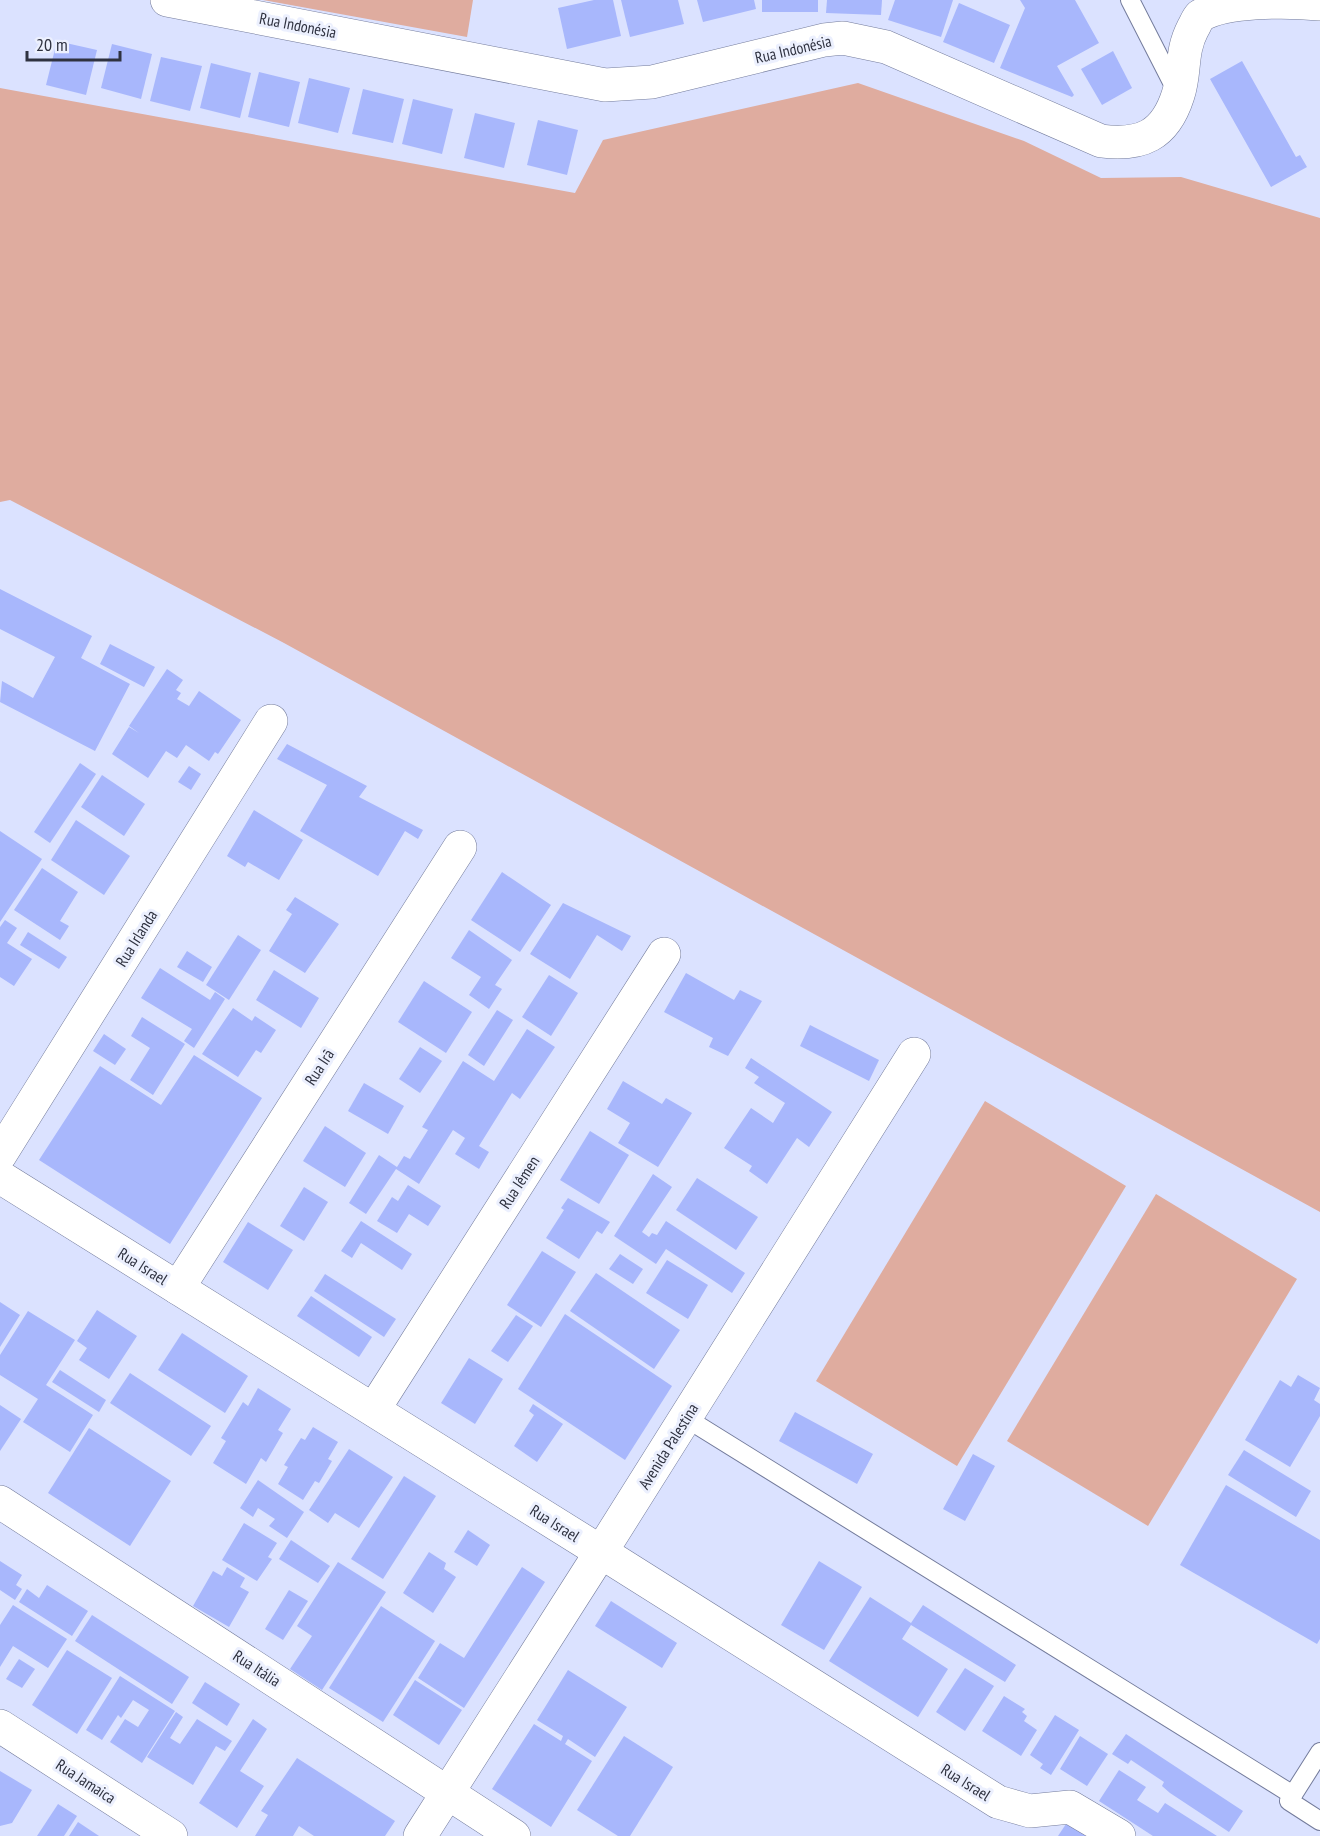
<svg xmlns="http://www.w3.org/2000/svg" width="1320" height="1836" font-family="'PT Sans Narrow',sans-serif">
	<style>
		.green { fill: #dfac9f }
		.building { fill: #a8b7fc }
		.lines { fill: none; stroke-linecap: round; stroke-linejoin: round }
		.service-casing { stroke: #747c9c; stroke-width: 20 }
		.minor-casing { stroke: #747c9c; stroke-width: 34 }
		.tertiary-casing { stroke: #747c9c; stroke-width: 34 }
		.service { stroke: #fff; stroke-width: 18 }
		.minor { stroke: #fff; stroke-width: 33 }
		.tertiary { stroke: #fff; stroke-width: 33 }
		.labels { text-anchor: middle; stroke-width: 6; stroke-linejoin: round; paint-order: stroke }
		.street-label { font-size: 16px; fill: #2f3240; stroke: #ecf0fe }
	</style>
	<rect width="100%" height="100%" fill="#dbe2ff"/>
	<g class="green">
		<polygon points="263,0 473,0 467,37"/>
		<polygon points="858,83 1024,141 1101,178 1181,177 1320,218 1320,1212 284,643 10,500 0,502 0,88 575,193 603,140"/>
		<polygon points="985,1101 1126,1186 957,1466 816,1381"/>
		<polygon points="1156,1194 1297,1279 1148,1526 1007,1441"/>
	</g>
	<g class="building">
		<polygon points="594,0 613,0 621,36 567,49 558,8"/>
		<polygon points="621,0 678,0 684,24 630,37"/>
		<polygon points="697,0 754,0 756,9 703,22"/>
		<rect x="762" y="0" width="56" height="12"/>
		<polygon points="827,0 882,0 881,15 826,13"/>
		<polygon points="895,0 953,0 941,37 888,20"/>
		<polygon points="1020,0 1075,0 1099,43 1057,66 1074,95 1072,97 1000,68 1025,8"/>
		<polygon points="959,3 1010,25 994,63 943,42"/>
		<polygon points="57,41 97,50 86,95 46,85"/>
		<polygon points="112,44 152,54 141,99 101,88"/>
		<polygon points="1113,51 1132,88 1102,105 1081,69"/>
		<polygon points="161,57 202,66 190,111 150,101"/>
		<polygon points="1242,61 1296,157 1300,155 1307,167 1271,187 1210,79"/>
		<polygon points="211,63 251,73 240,118 200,108"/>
		<polygon points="259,72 300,82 289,127 248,117"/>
		<polygon points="309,78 350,88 338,133 298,123"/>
		<polygon points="363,89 404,99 393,143 352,134"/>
		<polygon points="413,99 453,109 442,154 402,144"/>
		<polygon points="475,113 515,123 504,168 464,158"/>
		<polygon points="538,120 578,130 567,175 527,165"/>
		<polygon points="0,589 92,636 81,658 130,684 95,751 0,702 2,681 33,698 55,657 0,629"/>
		<polygon points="110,644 155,667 144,687 100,664"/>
		<polygon points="167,669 183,680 176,690 181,693 177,699 189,706 199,691 241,720 218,754 215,752 209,761 186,745 177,758 166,751 148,778 112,754 129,727 139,733 129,726"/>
		<polygon points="287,744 367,786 359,797 423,830 418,839 405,831 378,876 300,831 327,785 277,759"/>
		<polygon points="80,763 96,774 50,843 34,832"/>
		<polygon points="189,766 201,774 191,790 178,782"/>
		<polygon points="102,775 145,804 124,836 81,807"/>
		<polygon points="254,810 303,840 279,880 248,862 245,867 227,856"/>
		<polygon points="76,820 130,856 104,895 51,860"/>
		<polygon points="0,831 42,859 0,922"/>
		<polygon points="42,868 78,892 60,921 69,926 60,940 14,910"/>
		<polygon points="502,872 551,905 520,952 471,920"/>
		<polygon points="295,897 339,924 305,973 269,951 292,914 286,910"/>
		<polygon points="563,903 631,936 622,951 597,935 570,979 530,954"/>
		<polygon points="5,920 17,928 7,943 32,959 14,986 0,977 0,927"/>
		<polygon points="469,930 512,960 495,985 502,989 489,1009 469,995 481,977 451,958"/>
		<polygon points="28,932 67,957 59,969 20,945"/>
		<polygon points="238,935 261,950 229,1000 206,985"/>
		<polygon points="187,951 212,967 203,982 177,967"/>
		<polygon points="160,968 210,1000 215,992 225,999 194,1048 184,1041 192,1029 141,998"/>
		<polygon points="274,970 319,998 301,1028 256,1000"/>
		<polygon points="686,973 734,1000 740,990 762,1001 728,1056 709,1047 713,1038 664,1012"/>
		<polygon points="549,975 578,993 551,1036 522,1017"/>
		<polygon points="424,981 472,1012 446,1053 398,1022"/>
		<polygon points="233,1008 252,1021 255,1016 276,1030 261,1053 256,1050 238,1077 202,1054"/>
		<polygon points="497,1010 513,1020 484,1066 468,1055"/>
		<polygon points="142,1017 185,1044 153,1095 130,1080 150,1048 131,1036"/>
		<polygon points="810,1025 879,1060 869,1081 800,1046"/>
		<polygon points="527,1029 555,1047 520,1099 512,1093 479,1146 489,1152 479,1169 455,1154 465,1138 453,1130 419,1184 396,1169 366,1214 349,1203 379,1155 397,1167 404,1156 410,1159 428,1130 422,1127 463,1061 494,1081"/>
		<polygon points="104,1034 126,1049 115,1065 93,1051"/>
		<polygon points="420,1047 442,1061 420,1093 399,1079"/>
		<polygon points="194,1055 262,1098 170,1244 39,1160 100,1066 161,1105"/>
		<polygon points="751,1058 832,1112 809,1147 797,1138 767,1184 749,1171 752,1166 724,1148 751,1108 773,1123 785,1103 754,1083 759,1077 745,1068"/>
		<polygon points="623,1081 662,1104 666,1098 692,1113 658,1167 618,1143 630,1123 607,1109"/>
		<polygon points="364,1083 404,1106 388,1134 348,1111"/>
		<polygon points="325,1126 366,1153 345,1187 303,1161"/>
		<polygon points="590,1131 629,1155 599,1204 560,1180"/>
		<polygon points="653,1174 672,1187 642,1232 649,1237 652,1233 657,1235 666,1221 745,1273 732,1293 666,1249 656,1264 614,1236"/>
		<polygon points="697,1178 758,1217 736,1250 676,1210"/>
		<polygon points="408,1185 441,1206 428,1226 409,1214 397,1233 377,1221 392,1197 398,1201"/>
		<polygon points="304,1187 328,1202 304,1241 280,1226"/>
		<polygon points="568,1198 610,1222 602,1234 597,1231 579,1259 546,1238 564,1210 561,1208"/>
		<polygon points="361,1221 412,1254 402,1270 361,1243 352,1258 341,1251"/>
		<polygon points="248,1222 293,1250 268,1290 223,1262"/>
		<polygon points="542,1251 576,1272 541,1327 507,1305"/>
		<polygon points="620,1254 643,1269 633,1284 609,1269"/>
		<polygon points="667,1260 708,1285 688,1319 646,1293"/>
		<polygon points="596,1273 680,1330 654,1369 570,1311"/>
		<polygon points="325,1274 396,1319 384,1337 314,1291"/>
		<polygon points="311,1296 372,1337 359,1357 297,1316"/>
		<polygon points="0,1302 20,1315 0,1347"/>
		<polygon points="97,1310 137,1336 109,1379 79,1360 87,1348 77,1341"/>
		<polygon points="28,1311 75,1340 46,1385 93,1415 70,1452 23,1422 38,1399 0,1375 0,1355"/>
		<polygon points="565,1314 672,1386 625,1460 518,1389"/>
		<polygon points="516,1315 533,1326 508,1362 491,1351"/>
		<polygon points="182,1333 248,1376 225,1413 158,1370"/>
		<polygon points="469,1358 503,1379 475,1424 441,1403"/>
		<polygon points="60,1370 106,1400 99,1412 52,1382"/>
		<polygon points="130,1373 211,1426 191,1456 110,1403"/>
		<polygon points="1298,1375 1320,1388 1314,1400 1320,1404 1320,1416 1290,1467 1245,1440 1280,1380 1291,1387"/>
		<polygon points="258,1388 291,1409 278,1430 283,1433 266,1462 261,1458 246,1484 213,1463 226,1441 221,1438 243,1402 248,1406"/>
		<polygon points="533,1404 563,1424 537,1462 514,1446 534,1415 529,1411"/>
		<polygon points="0,1405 21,1419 0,1451"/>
		<polygon points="795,1412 873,1454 857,1484 779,1441"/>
		<polygon points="313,1427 338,1442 328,1459 332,1461 319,1483 315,1481 303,1500 278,1484 288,1467 284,1465 301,1438 305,1440"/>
		<polygon points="89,1428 171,1481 130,1546 48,1493"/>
		<polygon points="349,1449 393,1477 359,1528 335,1513 328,1523 309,1510"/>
		<polygon points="1244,1450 1311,1491 1296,1517 1228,1475"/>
		<polygon points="973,1454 995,1466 965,1521 943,1509"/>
		<polygon points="404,1476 436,1496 383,1579 351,1559"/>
		<polygon points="258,1480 304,1512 287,1538 269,1526 275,1519 258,1508 253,1517 240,1508"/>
		<polygon points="1226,1485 1320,1540 1320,1639 1317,1644 1180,1565"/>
		<polygon points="244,1523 277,1543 268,1557 272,1559 257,1581 222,1560"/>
		<polygon points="468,1530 490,1545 477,1566 454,1552"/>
		<polygon points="291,1540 330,1566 318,1583 279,1559"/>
		<polygon points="429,1552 446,1563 444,1569 456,1577 433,1613 403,1593"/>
		<polygon points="0,1561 22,1575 16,1585 22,1589 15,1600 0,1590"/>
		<polygon points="819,1561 862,1587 824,1650 781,1625"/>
		<polygon points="338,1562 386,1592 322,1690 290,1669 312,1636 297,1626"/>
		<polygon points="227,1567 245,1578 240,1587 249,1592 229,1627 193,1606 213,1571 222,1576"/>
		<polygon points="522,1567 545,1582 464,1708 418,1678 440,1643 464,1658"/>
		<polygon points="47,1585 88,1611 72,1636 19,1602 27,1589 39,1598"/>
		<polygon points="289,1590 308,1601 283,1640 265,1629"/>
		<polygon points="870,1597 911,1623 923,1605 1016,1665 1005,1682 911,1625 902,1639 948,1669 918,1717 829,1661"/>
		<polygon points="611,1601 677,1643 662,1668 595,1626"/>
		<polygon points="13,1605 67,1639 48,1668 13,1646 0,1667 0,1625"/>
		<polygon points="381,1606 435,1641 383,1722 329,1688"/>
		<polygon points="92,1615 189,1677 172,1704 75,1641"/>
		<polygon points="67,1650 112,1678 77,1734 32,1705"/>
		<polygon points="19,1659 35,1669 22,1688 6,1679"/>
		<polygon points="965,1668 994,1686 965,1731 936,1712"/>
		<polygon points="568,1670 627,1707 595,1757 568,1739 565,1744 592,1761 551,1827 492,1789 534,1724 561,1741 563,1736 537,1720"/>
		<polygon points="120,1676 175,1711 142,1763 110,1742 125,1719 138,1727 149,1710 133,1700 121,1718 118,1715 102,1740 86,1730"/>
		<polygon points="415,1680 462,1710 439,1745 393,1715"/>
		<polygon points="205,1682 240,1704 227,1726 192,1703"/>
		<polygon points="1004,1696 1025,1709 1022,1712 1027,1716 1024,1721 1037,1730 1021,1756 982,1731"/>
		<polygon points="176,1712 183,1717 170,1738 180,1744 197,1719 232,1741 225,1751 216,1746 193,1785 147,1757"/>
		<polygon points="1055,1715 1079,1730 1051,1775 1040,1768 1043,1764 1030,1755"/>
		<polygon points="253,1719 267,1729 240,1771 264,1786 237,1828 199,1803"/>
		<polygon points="1126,1734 1243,1811 1229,1832 1170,1793 1162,1786 1164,1782 1131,1760 1128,1764 1112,1754"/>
		<polygon points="624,1736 673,1767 630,1836 618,1836 577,1810"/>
		<polygon points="1080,1736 1108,1754 1087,1786 1060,1769"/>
		<polygon points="297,1758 395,1821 385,1836 314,1836 299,1826 293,1836 255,1836 268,1815 261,1811"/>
		<polygon points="1119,1770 1146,1787 1137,1800 1158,1813 1165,1803 1217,1836 1153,1836 1099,1801"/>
		<polygon points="0,1771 32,1790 12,1823 0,1826"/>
		<polygon points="58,1804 77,1816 64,1836 37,1836"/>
		<polygon points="1068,1821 1091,1836 1058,1836"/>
		<polygon points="78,1822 99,1836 69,1836"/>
	</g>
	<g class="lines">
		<g class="service-casing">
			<g id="service">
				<polyline points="1130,0 1176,90"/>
				<polyline points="686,1418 1293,1795"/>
				<polyline points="1320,1752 1289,1801 1320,1821"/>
			</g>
		</g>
		<g class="minor-casing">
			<g id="minor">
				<path d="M 167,0 L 605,85 L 652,82 L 824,40 L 843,38 L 886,47 L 1101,141 C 1141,146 1165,136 1178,95 C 1186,71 1180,53 1193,28 C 1195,25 1197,19 1200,16 C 1225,0 1288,1 1320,4"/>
				<polyline points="914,1054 601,1552 998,1802 1030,1811 1070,1807 1119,1836"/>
				<polyline points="0,1155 271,721"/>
				<polyline points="178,1288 460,847"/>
				<polyline points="374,1409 664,954"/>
				<polyline points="0,1502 514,1836"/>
				<polyline points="0,1726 171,1836"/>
			</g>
		</g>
		<g class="tertiary-casing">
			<polyline id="tertiary" points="0,1177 601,1552 420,1836"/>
		</g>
		<use href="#service" class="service"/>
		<use href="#minor" class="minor"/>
		<use href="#tertiary" class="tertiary"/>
	</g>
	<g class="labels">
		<g class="street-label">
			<text transform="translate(298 25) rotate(11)" y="6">Rua Indonésia</text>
			<text transform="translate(793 49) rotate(-13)" y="6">Rua Indonésia</text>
			<text transform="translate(136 938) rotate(-58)" y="6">Rua Irlanda</text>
			<text transform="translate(319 1067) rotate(-57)" y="6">Rua Irã</text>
			<text transform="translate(519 1182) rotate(-57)" y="6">Rua Iêmen</text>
			<text transform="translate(143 1266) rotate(32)" y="6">Rua Israel</text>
			<text transform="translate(668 1446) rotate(-58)" y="6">Avenida Palestina</text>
			<text transform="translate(555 1523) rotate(32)" y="6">Rua Israel</text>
			<text transform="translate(257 1668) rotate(33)" y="6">Rua Itália</text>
			<text transform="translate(86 1781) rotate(33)" y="6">Rua Jamaica</text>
			<text transform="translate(966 1782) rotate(32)" y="6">Rua Israel</text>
		</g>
	</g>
	<path d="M27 51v9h93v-9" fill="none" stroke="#2f3240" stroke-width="3"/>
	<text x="36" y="51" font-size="18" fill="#2f3240" stroke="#ecf0fe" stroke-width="4.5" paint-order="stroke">20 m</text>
</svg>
